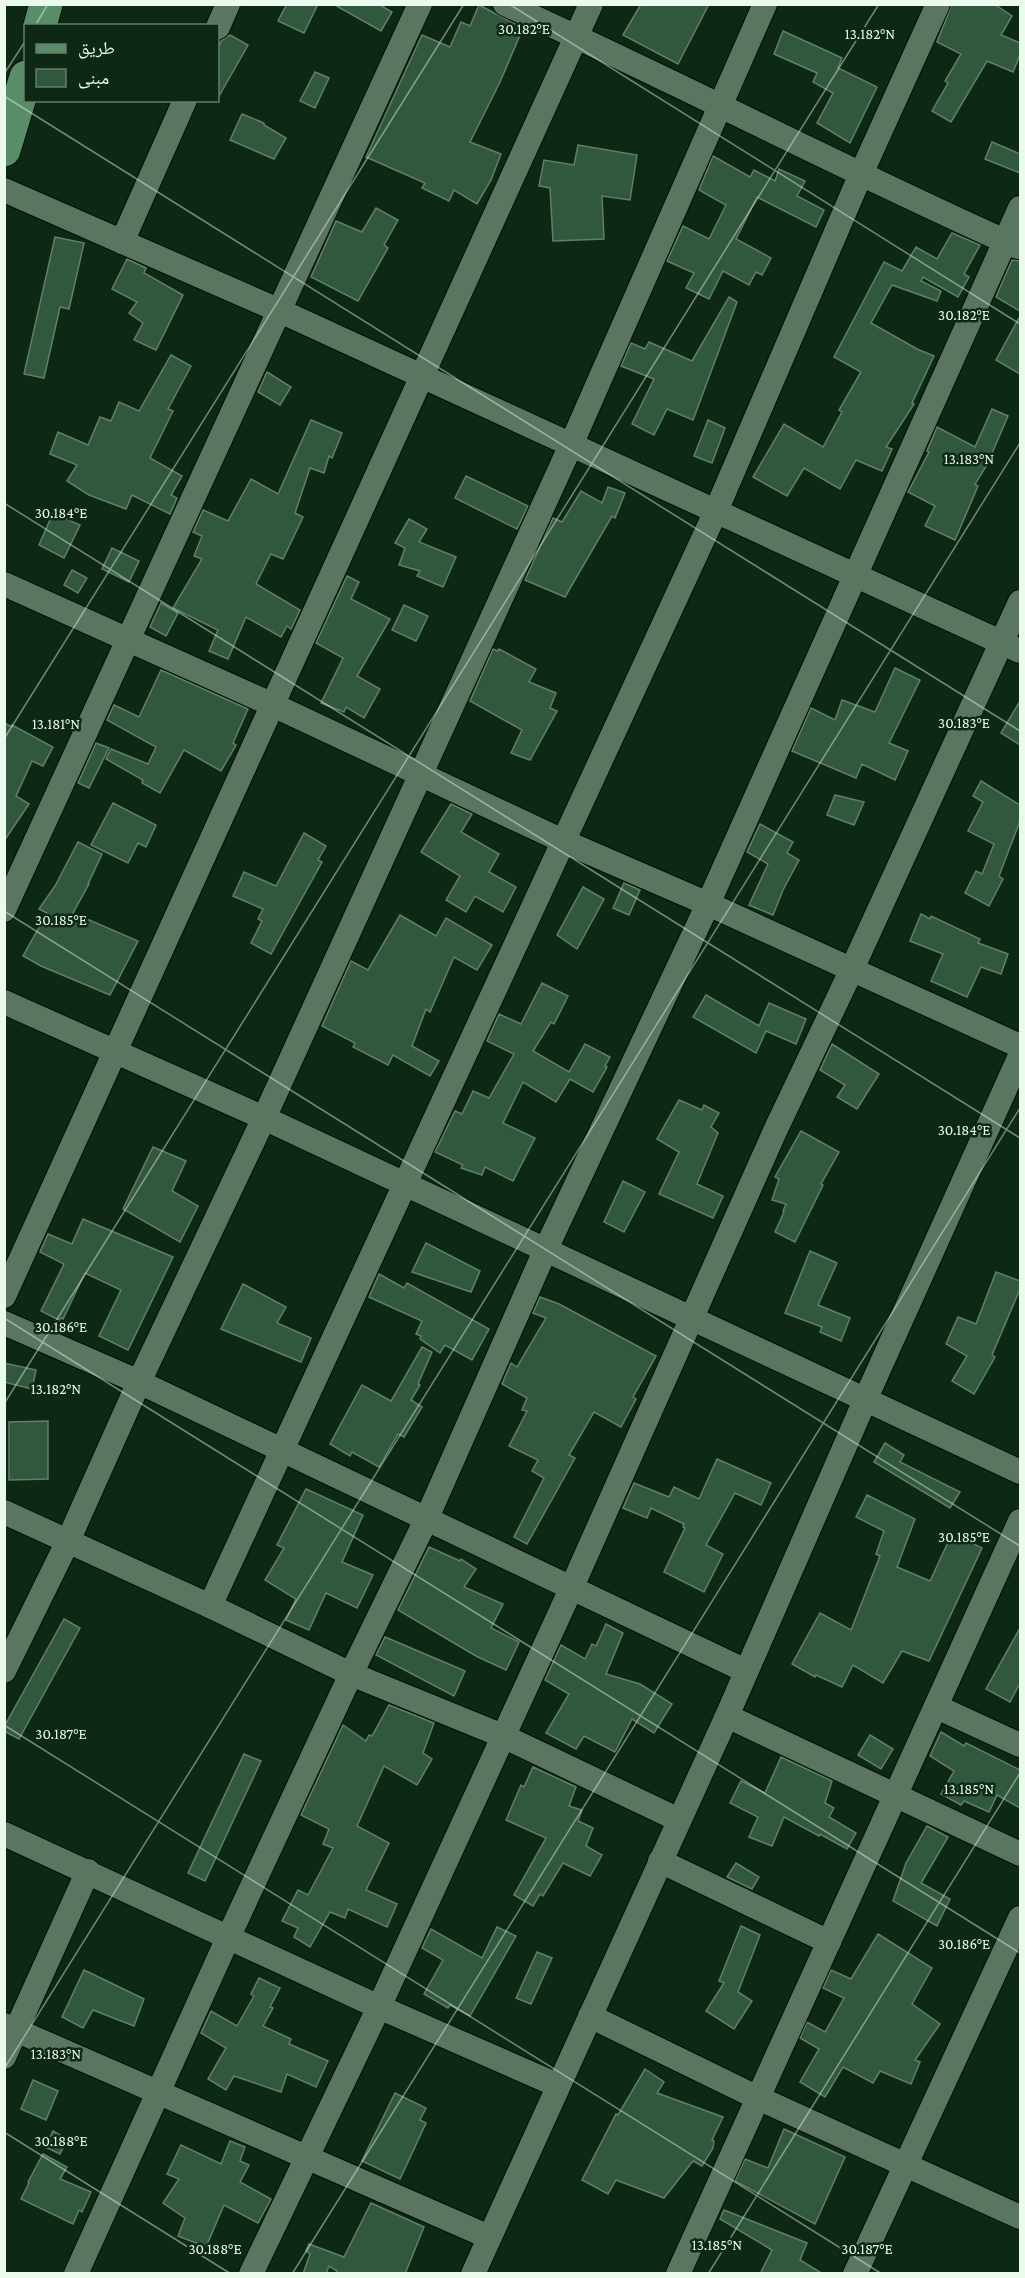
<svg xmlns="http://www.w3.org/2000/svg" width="1025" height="2278" font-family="'Crimson Pro','Noto Naskh Arabic',serif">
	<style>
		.building { fill: #31573c; stroke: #627f69; stroke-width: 1.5 }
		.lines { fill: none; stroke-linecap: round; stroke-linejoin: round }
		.street-casing { stroke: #001003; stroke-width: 26 }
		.primary-casing { stroke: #001003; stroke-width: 35 }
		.street { stroke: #5a7661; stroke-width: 24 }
		.primary { stroke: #588d68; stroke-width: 33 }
		.ticks { fill: none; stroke: #eafaed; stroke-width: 1.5; stroke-opacity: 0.45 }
		.ticks-label { font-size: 15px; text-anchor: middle; fill: #eafaed; stroke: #0e2816; stroke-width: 5; stroke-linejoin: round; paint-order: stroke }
	</style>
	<rect width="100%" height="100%" fill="#0e2816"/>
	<g class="building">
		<polygon points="287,4 318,4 304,33 278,21"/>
		<polygon points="333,4 378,4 392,12 381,31"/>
		<polygon points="641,4 709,4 678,64 623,35"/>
		<polygon points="952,4 994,4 1012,16 1001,35 1020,43 1020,55 1013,72 987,61 951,122 932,111 948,83 945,81 961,54 937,42"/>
		<polygon points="479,5 523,28 500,82 470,142 501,154 491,180 477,204 454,190 449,201 422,188 425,183 366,157 422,35 450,47 461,22 470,26"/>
		<polygon points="783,31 842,58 838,68 877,87 850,143 817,123 833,93 813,82 817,73 774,54"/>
		<polygon points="230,35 248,45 218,98 218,48 222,40"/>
		<polygon points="315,72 329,78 315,108 300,101"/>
		<polygon points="242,114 264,123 264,125 286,138 274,159 230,140"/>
		<polygon points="992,142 1020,154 1020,173 985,159"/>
		<polygon points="578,145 637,155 630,200 602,196 604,239 553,241 550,188 539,186 544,160 574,165"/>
		<polygon points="713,156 750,177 754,170 775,181 779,169 805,181 797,196 824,210 816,227 757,197 736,239 771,258 762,275 756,272 749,285 723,271 709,299 686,288 694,273 667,261 683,226 709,239 726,205 699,190"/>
		<polygon points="376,208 398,220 384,245 388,248 358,301 311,277 336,221 362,232"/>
		<polygon points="952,233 980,245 964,274 969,277 958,297 923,277 921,281 941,291 937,301 892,285 871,323 917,349 934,356 912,403 914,404 886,447 892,449 882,471 856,460 840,489 804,468 787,496 753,477 784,424 823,447 842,412 839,410 861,372 834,357 884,262 902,271 916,247 937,259"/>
		<polygon points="55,237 84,243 69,309 60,307 44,378 24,374"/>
		<polygon points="127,259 146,268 144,273 183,295 156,350 134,340 143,323 129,313 137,302 112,289"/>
		<polygon points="1012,260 1020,261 1020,311 996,297"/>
		<polygon points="729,297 737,302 693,420 667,409 654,435 632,424 654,379 621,366 631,343 645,349 649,342 692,361"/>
		<polygon points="1020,316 1020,374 996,360"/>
		<polygon points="171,355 191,366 168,409 173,411 150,458 182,476 171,495 177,498 170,514 132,495 126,509 89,495 67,481 77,465 50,454 58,432 88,445 100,417 111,421 119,402 139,411"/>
		<polygon points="267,372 291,387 280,405 258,392"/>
		<polygon points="992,409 1008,416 987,465 975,484 978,486 955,540 925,526 935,506 908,492 929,452 927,451 937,427 975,447"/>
		<polygon points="311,420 342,433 332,458 329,456 324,473 310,468 295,513 303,517 283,559 271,554 256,584 300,610 291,629 287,626 281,637 246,617 228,659 209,651 218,630 173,608 202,559 194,556 202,536 193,532 203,510 228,521 251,479 278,494"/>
		<polygon points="708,420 725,428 712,463 694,456"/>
		<polygon points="466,476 528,506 517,529 455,498"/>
		<polygon points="608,487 625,493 615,518 612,516 565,597 525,580 553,518 562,522 581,491 602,503"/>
		<polygon points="53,513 80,525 64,558 39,545"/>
		<polygon points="409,519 427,529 419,542 456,557 443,587 417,576 420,571 399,565 405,548 395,543"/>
		<polygon points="112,548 139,561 129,582 102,569"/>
		<polygon points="72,570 87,578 78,593 64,585"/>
		<polygon points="347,576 359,582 351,599 390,619 357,676 380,689 364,718 346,707 344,712 321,703 343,658 316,643"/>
		<polygon points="161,603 178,613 166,636 150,627"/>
		<polygon points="404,605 428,616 416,641 392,630"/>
		<polygon points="493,649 498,651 499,649 536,669 529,682 556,693 550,708 557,711 530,760 511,753 522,730 470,701"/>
		<polygon points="895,668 920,680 889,743 908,751 895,780 862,764 856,778 792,751 811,708 835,720 842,700 875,712"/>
		<polygon points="161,670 248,709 233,743 236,745 221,771 184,750 160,793 142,783 143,780 106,759 111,749 148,764 156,747 107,720 114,705 139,717"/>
		<polygon points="1020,701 1020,745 1001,733"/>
		<polygon points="4,723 12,727 12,725 53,747 43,766 32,761 16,796 29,804 4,841"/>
		<polygon points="96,743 109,748 89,788 78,783"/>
		<polygon points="981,781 1020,805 1020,821 999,876 1003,879 989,906 965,893 976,871 982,874 994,844 968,831 983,802 973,796"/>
		<polygon points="835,795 864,802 854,825 827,815"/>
		<polygon points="113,803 156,825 146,847 138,843 128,863 91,845"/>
		<polygon points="451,804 472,814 461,832 499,854 489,872 516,887 503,912 475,896 466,912 446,900 460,876 421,852"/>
		<polygon points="760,824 793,842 787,853 799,860 783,890 773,915 749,905 768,864 747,852"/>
		<polygon points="304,833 326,846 318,860 322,862 271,954 251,943 262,921 258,919 263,909 233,896 244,872 276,886"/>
		<polygon points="78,842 102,854 88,884 89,884 73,913 138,941 110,995 41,966 23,956 47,913 39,909 55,886"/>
		<polygon points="624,883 640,890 629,915 613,908"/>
		<polygon points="583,887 604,899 577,949 557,935"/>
		<polygon points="921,914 930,919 931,916 980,939 978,943 1008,954 1001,974 981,967 967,997 931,981 943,954 910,941"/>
		<polygon points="400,915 436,936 446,918 492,945 477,970 454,957 430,1012 426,1009 412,1046 439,1061 430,1076 393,1055 388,1065 353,1047 355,1043 322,1026 351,961 368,970"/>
		<polygon points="542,983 568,996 554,1024 551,1022 533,1051 569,1072 585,1044 610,1057 605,1066 607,1067 593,1092 570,1079 556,1102 523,1082 503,1123 535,1138 513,1181 485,1167 482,1175 461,1168 463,1165 435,1152 455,1111 462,1114 473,1091 489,1098 514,1054 487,1041 499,1014 521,1024"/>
		<polygon points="706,995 759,1026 769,1003 806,1019 796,1044 766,1031 756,1053 693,1017"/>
		<polygon points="832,1044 879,1074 857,1109 837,1097 845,1085 820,1070"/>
		<polygon points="679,1100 702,1110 704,1105 719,1113 711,1127 718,1133 697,1184 723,1196 713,1218 659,1194 679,1152 657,1139"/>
		<polygon points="801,1131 839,1152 821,1184 823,1185 795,1242 775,1232 784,1212 783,1211 786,1204 772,1200 779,1179 775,1177"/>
		<polygon points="153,1147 186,1161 172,1191 198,1206 180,1242 123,1209"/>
		<polygon points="623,1181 645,1192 624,1232 604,1222"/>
		<polygon points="83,1219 173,1257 128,1350 99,1336 121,1290 85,1273 63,1319 61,1318 59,1320 41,1311 64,1264 40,1252 48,1234 72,1244"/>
		<polygon points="426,1243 480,1271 471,1292 412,1272"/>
		<polygon points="810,1251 837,1263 818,1305 850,1318 841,1341 820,1332 822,1327 785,1313"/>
		<polygon points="996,1272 1020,1281 1020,1289 992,1355 995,1357 974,1394 952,1381 967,1356 946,1344 958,1317 976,1324"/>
		<polygon points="379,1274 404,1288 407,1283 489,1329 472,1360 445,1345 440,1353 420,1339 421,1336 416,1334 422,1321 369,1297"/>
		<polygon points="243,1284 286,1307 277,1323 311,1338 301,1362 221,1329"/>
		<polygon points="540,1297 559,1304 656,1356 633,1397 636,1399 621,1427 594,1412 569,1455 575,1458 527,1544 514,1537 544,1478 532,1471 538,1460 509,1446 527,1411 522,1410 527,1398 502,1384 511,1363 517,1367 546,1318 533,1313"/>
		<polygon points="422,1347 432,1352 418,1384 420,1385 411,1400 422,1407 404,1437 398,1434 379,1467 352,1452 350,1456 330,1444 362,1385 391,1401"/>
		<polygon points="4,1363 36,1370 32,1389 4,1382"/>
		<polygon points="48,1421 48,1479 9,1480 9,1422"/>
		<polygon points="885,1443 904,1455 900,1462 960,1492 950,1508 874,1462"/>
		<polygon points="717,1459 771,1483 761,1505 735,1493 706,1545 723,1554 704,1592 664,1572 685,1528 683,1527 684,1524 651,1508 647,1518 623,1508 634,1483 669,1497 674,1487 699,1499"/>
		<polygon points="306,1489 363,1515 342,1562 373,1575 357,1608 326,1593 309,1630 286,1620 296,1599 265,1580 284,1548 277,1545"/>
		<polygon points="867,1495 915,1519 897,1567 930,1581 951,1536 965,1543 966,1540 982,1548 929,1661 902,1651 883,1683 853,1665 842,1687 816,1675 815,1677 792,1664 820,1613 851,1630 880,1556 876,1554 884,1531 856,1517"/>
		<polygon points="429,1547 460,1561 461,1559 476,1569 464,1587 503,1604 491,1628 519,1642 506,1670 476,1656 398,1610"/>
		<polygon points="64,1619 80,1628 19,1739 4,1731 4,1727"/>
		<polygon points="606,1624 623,1633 606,1674 640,1684 672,1704 654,1733 632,1719 615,1752 584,1736 576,1749 546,1733 569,1694 545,1680 561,1645 585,1659 592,1644 596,1646"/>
		<polygon points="1020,1628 1020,1683 1010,1702 986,1689"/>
		<polygon points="385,1637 465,1671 454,1696 376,1655"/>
		<polygon points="389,1705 434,1723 423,1753 432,1759 417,1785 384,1766 357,1826 389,1843 366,1890 397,1904 387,1927 348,1909 345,1918 330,1912 310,1947 294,1937 298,1928 282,1921 298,1890 308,1895 333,1848 323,1844 329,1829 301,1815 343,1725 366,1741 369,1735 372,1736"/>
		<polygon points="941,1732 964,1746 966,1743 1020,1770 1020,1808 997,1795 989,1812 964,1801 961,1805 941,1794 954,1771 930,1756"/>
		<polygon points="870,1735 893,1749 881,1769 858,1755"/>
		<polygon points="244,1754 261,1761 205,1881 188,1873"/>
		<polygon points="781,1757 832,1781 825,1803 834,1808 829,1817 856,1833 847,1849 820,1834 819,1836 784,1817 772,1846 749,1837 758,1817 730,1803 741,1781 765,1793"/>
		<polygon points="533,1767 576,1787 569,1806 582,1810 578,1821 593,1828 586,1846 602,1855 590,1876 563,1863 543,1896 540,1894 533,1906 514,1895 546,1838 506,1820 521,1785 524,1787"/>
		<polygon points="927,1826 948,1837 921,1883 950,1899 937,1926 893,1901 906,1863"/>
		<polygon points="736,1863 759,1877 752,1889 727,1877"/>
		<polygon points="741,1926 760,1935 738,1992 752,2001 734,2029 706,2011 724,1983 719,1981"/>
		<polygon points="497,1927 516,1936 470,2016 450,2005 448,2008 424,1994 443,1960 422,1948 431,1929 482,1958"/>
		<polygon points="878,1934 932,1968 912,2004 940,2024 915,2060 920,2062 911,2084 880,2071 873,2083 843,2067 825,2097 800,2082 819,2049 800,2038 807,2022 825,2032 844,1998 823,1988 831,1970 851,1979"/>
		<polygon points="537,1952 552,1958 531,2004 516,1998"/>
		<polygon points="84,1970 144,1999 134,2026 93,2010 83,2028 62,2017"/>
		<polygon points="259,1978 280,1988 270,2007 273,2008 263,2026 291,2039 289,2044 328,2061 316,2087 287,2074 281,2092 234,2076 226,2090 208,2079 226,2048 201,2033 211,2011 237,2026 254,1996 251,1994"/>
		<polygon points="645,2069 664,2082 657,2093 723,2117 712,2140 714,2141 713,2148 702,2166 693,2161 664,2198 616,2180 608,2194 582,2180 616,2114 618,2115"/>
		<polygon points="33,2080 58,2091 46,2120 21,2109"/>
		<polygon points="395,2093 426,2108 420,2120 426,2123 400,2179 362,2161"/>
		<polygon points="784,2129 845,2157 815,2224 735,2181 745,2159 768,2168"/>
		<polygon points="53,2131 67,2139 60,2154 45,2147"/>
		<polygon points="230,2141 245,2147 240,2161 249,2165 240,2182 271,2199 258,2223 224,2205 206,2247 178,2236 185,2218 163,2203 179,2179 167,2174 181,2145 221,2164"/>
		<polygon points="43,2154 67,2167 60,2179 91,2192 82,2212 79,2210 73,2224 21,2199 29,2183 28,2182"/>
		<polygon points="371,2203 424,2227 405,2274 336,2274 337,2271 329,2266 326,2274 303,2274 310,2254 306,2251 309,2244 344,2257"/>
		<polygon points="724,2210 807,2243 800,2260 823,2274 760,2274 772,2250 720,2219"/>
	</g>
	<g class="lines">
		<g class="street-casing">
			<g id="street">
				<path d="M 505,4 C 678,82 845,170 1018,247"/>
				<polyline points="218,27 228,4"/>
				<polyline points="4,190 278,310 1020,651"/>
				<polyline points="122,242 185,100"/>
				<polyline points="4,584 273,705 565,842 708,904 1020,1046"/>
				<polyline points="4,910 420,4"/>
				<polyline points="4,1002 264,1118 1020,1472"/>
				<polyline points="4,1296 591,4"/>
				<polyline points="4,1323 139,1382 746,1671"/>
				<polyline points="4,1512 210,1606 351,1674 503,1736 679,1820"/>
				<polyline points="210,1606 716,511 861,174 938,4"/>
				<polyline points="4,1671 68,1541 139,1382 264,1118 571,445 765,4"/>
				<polyline points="937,1707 1020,1745"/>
				<polyline points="727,1716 1020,1854"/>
				<polyline points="4,1834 379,2007 557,2085"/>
				<polyline points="660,1861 829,1942"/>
				<polyline points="590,2016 756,2097 1020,2217"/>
				<polyline points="4,2025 489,2237"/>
				<polyline points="4,2057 88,1871"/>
				<polyline points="76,2274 228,1938 351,1674 426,1520 545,1251 708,904 1020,208"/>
				<polyline points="251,2274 379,2007 571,1589 775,1131 852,969 1020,602"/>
				<polyline points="473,2274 727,1716 866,1398 1020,1056"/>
				<path d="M 678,2274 C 790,2022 908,1773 1020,1521"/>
				<polyline points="855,2274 1020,1918"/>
			</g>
		</g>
		<g class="primary-casing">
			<g id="primary">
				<polyline points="40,26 46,4"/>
				<polyline points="4,150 26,77"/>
			</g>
		</g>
		<use href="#street" class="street"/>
		<use href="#primary" class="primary"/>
	</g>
	<path class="ticks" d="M 509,4 L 1020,324M 35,26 L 48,4M 4,74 L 26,40M 4,96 L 1020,731M 4,503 L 1020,1138M 4,739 L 464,4M 4,911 L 1020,1546M 4,1318 L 1020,1953M 4,1404 L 879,4M 4,1725 L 882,2274M 4,2069 L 1020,443M 4,2132 L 231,2274M 292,2274 L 1020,1108M 708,2274 L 1020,1773"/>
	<g class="ticks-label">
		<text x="524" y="34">30.182°E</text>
		<text x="870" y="39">13.182°N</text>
		<text x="964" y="320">30.182°E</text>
		<text x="969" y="464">13.183°N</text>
		<text x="61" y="518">30.184°E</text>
		<text x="964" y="728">30.183°E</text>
		<text x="56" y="729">13.181°N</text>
		<text x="61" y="925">30.185°E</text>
		<text x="964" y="1135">30.184°E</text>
		<text x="61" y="1332">30.186°E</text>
		<text x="56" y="1394">13.182°N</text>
		<text x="964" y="1542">30.185°E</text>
		<text x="61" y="1739">30.187°E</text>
		<text x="969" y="1794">13.185°N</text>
		<text x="964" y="1949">30.186°E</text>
		<text x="56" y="2059">13.183°N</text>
		<text x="61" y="2146">30.188°E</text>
		<text x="717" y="2250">13.185°N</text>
		<text x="215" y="2254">30.188°E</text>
		<text x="867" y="2254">30.187°E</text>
	</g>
	<rect width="1025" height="2278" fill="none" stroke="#eafaed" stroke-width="12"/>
	<rect x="24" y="24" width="195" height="78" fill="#0e2816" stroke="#667c6c" stroke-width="1.5"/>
	<rect x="36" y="44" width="30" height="9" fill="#588d68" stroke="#667c6c" stroke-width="1.5"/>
	<text x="78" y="54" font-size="18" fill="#eafaed">طريق</text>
	<rect x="36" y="69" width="30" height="18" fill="#31573c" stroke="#667c6c" stroke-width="1.5"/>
	<text x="78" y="84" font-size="18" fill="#eafaed">مبنى</text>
</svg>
